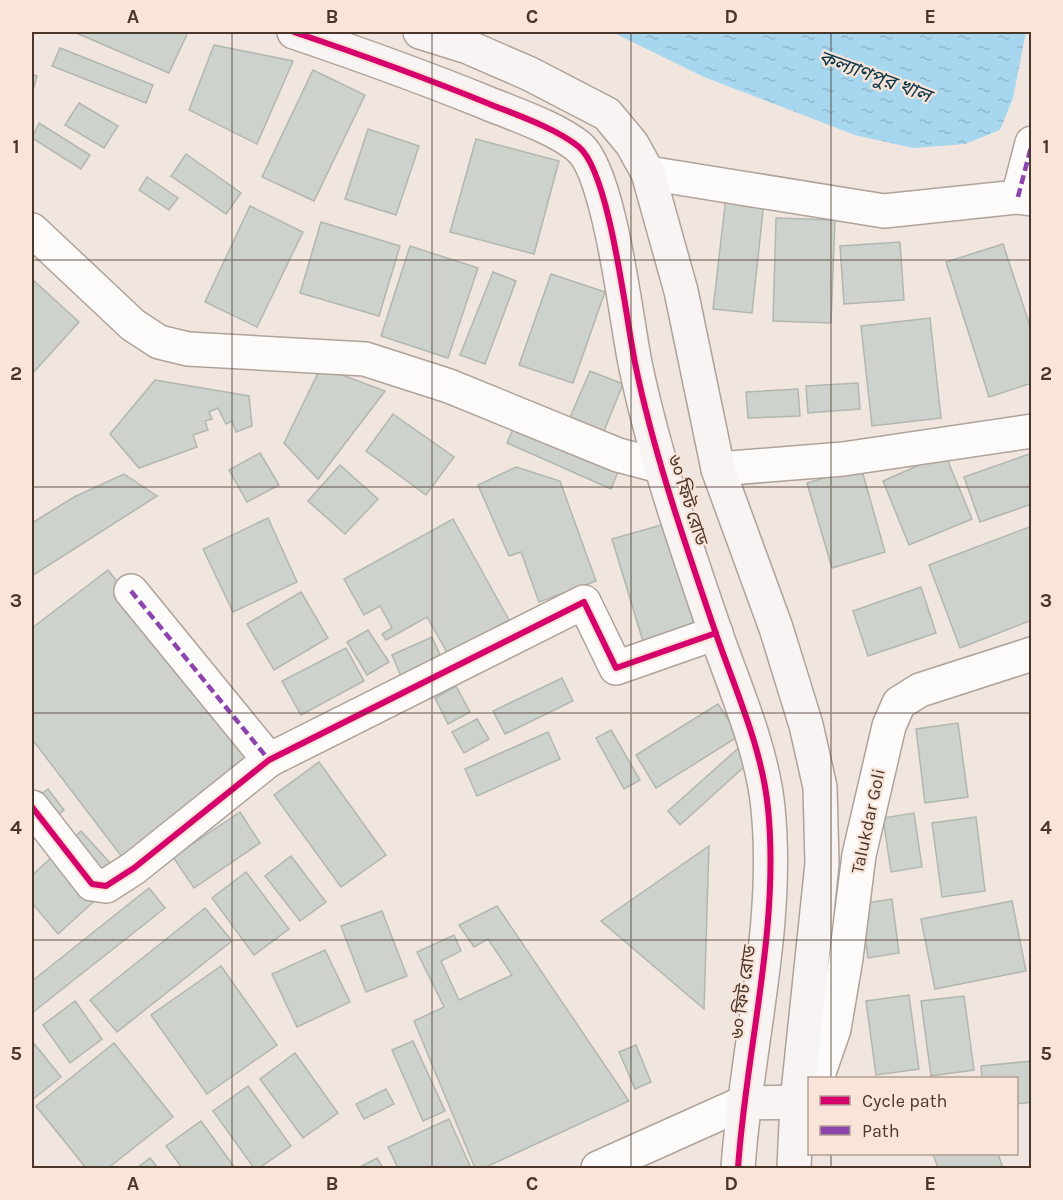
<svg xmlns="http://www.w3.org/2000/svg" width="1063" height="1200" font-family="Karla,'Noto Sans Bengali',sans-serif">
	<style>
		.water { fill: url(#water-ripples) }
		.building { fill: #cdd3cc; stroke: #b1b7b0; stroke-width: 1.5 }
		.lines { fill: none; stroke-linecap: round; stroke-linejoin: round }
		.street-casing { stroke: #afa29a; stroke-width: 36 }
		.secondary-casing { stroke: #afa29a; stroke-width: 36 }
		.street { stroke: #fdfbfa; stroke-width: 33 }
		.secondary { stroke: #f8f4f3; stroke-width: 33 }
		.quiet { stroke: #8e44ad; stroke-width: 4.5; stroke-dasharray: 9 4.5; stroke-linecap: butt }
		.cycleway-casing { stroke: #f8e4d8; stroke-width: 10 }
		.cycleway { stroke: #d6006c; stroke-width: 6 }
		.grid { fill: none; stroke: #4a372b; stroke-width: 1.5; stroke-opacity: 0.55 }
		.labels { text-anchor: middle; stroke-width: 4.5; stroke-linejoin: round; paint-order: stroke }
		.street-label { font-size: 18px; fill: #4a372b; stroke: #f8e4d8 }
		.water-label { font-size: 20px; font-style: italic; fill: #0c384c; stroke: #f8e4d8 }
		.neatline { fill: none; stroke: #4a372b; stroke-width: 2 }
		.grid-label { font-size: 20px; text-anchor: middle; font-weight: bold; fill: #4a372b }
	</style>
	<defs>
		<pattern id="water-ripples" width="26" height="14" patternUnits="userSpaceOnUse" patternTransform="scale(1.5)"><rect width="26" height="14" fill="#a6d7ef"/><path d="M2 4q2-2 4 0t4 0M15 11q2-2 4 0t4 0" fill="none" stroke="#90b9cd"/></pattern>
	</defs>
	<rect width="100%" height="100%" fill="#f1e6df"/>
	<polygon class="water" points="612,32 1026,32 1013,98 1000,130 965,144 913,148 855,135 704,77"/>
	<g class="building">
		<polygon points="74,32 188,32 169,73"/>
		<polygon points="214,45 293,61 257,144 189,110"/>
		<polygon points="60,48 153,85 146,103 52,66"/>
		<polygon points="313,70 365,95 314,201 262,177"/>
		<polygon points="32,74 37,76 32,94"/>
		<polygon points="79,103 118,126 104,148 65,125"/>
		<polygon points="39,123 90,155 81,169 32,138"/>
		<polygon points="368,129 419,146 396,215 345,199"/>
		<polygon points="476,139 559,161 534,254 450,232"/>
		<polygon points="186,154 241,193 226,214 171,176"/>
		<polygon points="147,177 178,198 169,210 139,190"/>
		<polygon points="726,197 764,202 752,313 713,309"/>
		<polygon points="250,206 303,232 257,327 205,302"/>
		<polygon points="776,218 835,220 831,323 773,321"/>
		<polygon points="321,222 400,246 379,316 300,293"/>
		<polygon points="900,242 904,300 844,304 840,246"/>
		<polygon points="1003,244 1032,332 1032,383 989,397 946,262"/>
		<polygon points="410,246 478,268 448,358 381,336"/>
		<polygon points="493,272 516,281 485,364 460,355"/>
		<polygon points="551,274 605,292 573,383 519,365"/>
		<polygon points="32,279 79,322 32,374"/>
		<polygon points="930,318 941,418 872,426 861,326"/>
		<polygon points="321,367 385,391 318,479 284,443"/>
		<polygon points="590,371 623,384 602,436 568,422"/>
		<polygon points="155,380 249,396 252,426 236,432 232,421 226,424 218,408 209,412 212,419 205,421 208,430 193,435 197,447 139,468 110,434"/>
		<polygon points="858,383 860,409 808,413 806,386"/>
		<polygon points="798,389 800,416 748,418 746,392"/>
		<polygon points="521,411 625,455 611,489 507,443"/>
		<polygon points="393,414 454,457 426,495 366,451"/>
		<polygon points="260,453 279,485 247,502 229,470"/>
		<polygon points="1032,453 1032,504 980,522 964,477"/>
		<polygon points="945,454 972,519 909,545 883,481"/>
		<polygon points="340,465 378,499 345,534 308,501"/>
		<polygon points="516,467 560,481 596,581 539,602 521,552 509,556 478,485"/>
		<polygon points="861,467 885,552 832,568 807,483"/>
		<polygon points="124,474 157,496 32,576 32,523 74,497"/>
		<polygon points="268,518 297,582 233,612 203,549"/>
		<polygon points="453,519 509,620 448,654 427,617 386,640 382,634 392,628 380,606 364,615 344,579"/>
		<polygon points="665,524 697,634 645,648 612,539"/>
		<polygon points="1032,526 1032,620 960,648 929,565"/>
		<polygon points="108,570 252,757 122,857 32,739 32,628"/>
		<polygon points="921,587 936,633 868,656 853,611"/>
		<polygon points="301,592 328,638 274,670 247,624"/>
		<polygon points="368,630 389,662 367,675 347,642"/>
		<polygon points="432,637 446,669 406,688 392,655"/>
		<polygon points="346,648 364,681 301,715 282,681"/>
		<polygon points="562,678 573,701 505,734 493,711"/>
		<polygon points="456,686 470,712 448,724 435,698"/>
		<polygon points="718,704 739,736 656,788 636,755"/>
		<polygon points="477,719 489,739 464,753 452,732"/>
		<polygon points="958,723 968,797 925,803 916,729"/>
		<polygon points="611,730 640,780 624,789 596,738"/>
		<polygon points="548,732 560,759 477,796 465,769"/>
		<polygon points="743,744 755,757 680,825 668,811"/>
		<polygon points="319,762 386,855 341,887 274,795"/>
		<polygon points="48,789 64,810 32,835 32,801"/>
		<polygon points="240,812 260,843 194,888 173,857"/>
		<polygon points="914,813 922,867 891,872 883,818"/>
		<polygon points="976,817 985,891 942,897 932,823"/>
		<polygon points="81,831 122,876 58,934 32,903 32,875"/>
		<polygon points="709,846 704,1009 601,921"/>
		<polygon points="291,856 326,902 300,921 265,876"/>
		<polygon points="246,872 289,929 254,955 212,898"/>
		<polygon points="149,888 165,908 32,1013 32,981"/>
		<polygon points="892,899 899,953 868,958 860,904"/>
		<polygon points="1012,901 1026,971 935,989 921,919"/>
		<polygon points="497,906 629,1101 484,1168 475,1168 414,1021 444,1007 417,952 454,935 461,951 441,961 459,1000 512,975 488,939 474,947 459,925"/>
		<polygon points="205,908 232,941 117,1032 90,1000"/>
		<polygon points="382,911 407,976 366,992 341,926"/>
		<polygon points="325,950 350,1002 297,1027 272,974"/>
		<polygon points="221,966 277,1045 207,1094 151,1015"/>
		<polygon points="909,995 919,1069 876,1075 866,1001"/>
		<polygon points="964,996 974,1070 931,1076 921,1001"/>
		<polygon points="75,1001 102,1039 70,1063 43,1025"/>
		<polygon points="32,1041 61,1077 32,1100"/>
		<polygon points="413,1041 445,1111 423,1121 392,1050"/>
		<polygon points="114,1043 173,1117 108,1168 86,1168 36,1106"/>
		<polygon points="636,1045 651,1082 635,1089 619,1052"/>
		<polygon points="295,1053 338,1113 303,1138 260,1079"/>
		<polygon points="1032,1061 1032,1102 1016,1104 1016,1078 982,1078 981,1066"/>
		<polygon points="248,1086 291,1146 259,1168 254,1168 213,1111"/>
		<polygon points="386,1089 394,1104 364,1119 356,1104"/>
		<polygon points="449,1119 471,1168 398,1168 388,1147"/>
		<polygon points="201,1121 235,1168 182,1168 166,1146"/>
		<polygon points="933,1154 998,1154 1003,1168 938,1168"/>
		<polygon points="150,1158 158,1168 137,1168"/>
		<polygon points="377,1158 383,1168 358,1168"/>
	</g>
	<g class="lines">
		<g class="street-casing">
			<g id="street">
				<polyline points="648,173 884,211 1018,197 1032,199"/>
				<polyline points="1018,197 1032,143"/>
				<polyline points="32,230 133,325 159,342 188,349 365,359 449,386 618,455 660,466"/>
				<polyline points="718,469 843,459 1032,431"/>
				<polyline points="131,591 269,760"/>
				<polyline points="32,807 92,884 106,886 134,868 269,760 584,602 616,668 716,633"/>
				<polyline points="817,1078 834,1029 846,958 859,855 889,726 899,703 920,690 1032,654"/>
				<polyline points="598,1168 743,1103"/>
			</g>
		</g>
		<g class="secondary-casing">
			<g id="secondary">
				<path d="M 294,32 C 359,54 423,77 487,103 C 514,114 556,128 579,147 C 610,173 626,319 635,363 C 654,455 685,543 715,631 C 735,689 762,748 768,808 C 780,928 746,1049 738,1168"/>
				<polyline points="420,32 468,47 530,74 607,114 632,144 648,173 681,291 718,469 776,628 806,725 820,787 822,864 797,1102 794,1168"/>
				<polyline points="743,1103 797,1102"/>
			</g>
		</g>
		<use href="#street" class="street"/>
		<use href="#secondary" class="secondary"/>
		<g class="quiet">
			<polyline points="1018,197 1032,143"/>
			<polyline points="131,591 269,760"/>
		</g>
		<g class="cycleway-casing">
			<g id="cycleway">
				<path d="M 294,32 C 359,54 423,77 487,103 C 514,114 556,128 579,147 C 610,173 626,319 635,363 C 654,455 685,543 715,631 C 735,689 762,748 768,808 C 780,928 746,1049 738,1168"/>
				<polyline points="32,807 92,884 106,886 134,868 269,760 584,602 616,668 716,633"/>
			</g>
		</g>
		<use href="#cycleway" class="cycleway"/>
	</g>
	<path class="grid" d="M 232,32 L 232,1168M 432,32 L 432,1168M 631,32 L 631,1168M 831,32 L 831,1078M 32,260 L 1032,260M 32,487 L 1032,487M 32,713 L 1032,713M 32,940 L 1032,940M 831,1154 L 831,1168"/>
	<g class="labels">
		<g class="street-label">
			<text transform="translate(688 500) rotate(72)" y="6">৬০ ফিট রোড</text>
			<text transform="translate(868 821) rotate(-78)" y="6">Talukdar Goli</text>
			<text transform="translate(743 992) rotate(-82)" y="6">৬০ ফিট রোড</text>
		</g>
		<g class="water-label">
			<text transform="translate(875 76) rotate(20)" y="7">কল্যাণপুর খাল</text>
		</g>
	</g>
	<rect width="1063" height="1200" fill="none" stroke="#f8e4d8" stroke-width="66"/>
	<rect x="808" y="1077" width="210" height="78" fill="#f8e4d8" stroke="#b29f93" stroke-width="1.5"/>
	<rect x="820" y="1096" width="30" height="9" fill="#d6006c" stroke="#b29f93" stroke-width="1.5"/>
	<text x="862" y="1107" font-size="18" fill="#4a372b">Cycle path</text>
	<rect x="820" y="1126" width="30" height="9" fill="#8e44ad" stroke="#b29f93" stroke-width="1.5"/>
	<text x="862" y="1137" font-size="18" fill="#4a372b">Path</text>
	<rect x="33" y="33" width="997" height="1134" class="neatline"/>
	<g class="grid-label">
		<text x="133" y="23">A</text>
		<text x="332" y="23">B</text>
		<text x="532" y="23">C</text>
		<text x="731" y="23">D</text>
		<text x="930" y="23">E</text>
		<text x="16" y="153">1</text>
		<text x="1046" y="153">1</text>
		<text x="16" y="380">2</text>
		<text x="1046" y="380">2</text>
		<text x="16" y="607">3</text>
		<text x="1046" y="607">3</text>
		<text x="16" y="834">4</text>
		<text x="1046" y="834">4</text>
		<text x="16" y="1060">5</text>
		<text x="1046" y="1060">5</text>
		<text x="133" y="1190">A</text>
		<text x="332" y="1190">B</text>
		<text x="532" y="1190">C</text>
		<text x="731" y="1190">D</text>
		<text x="930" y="1190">E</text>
	</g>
</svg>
